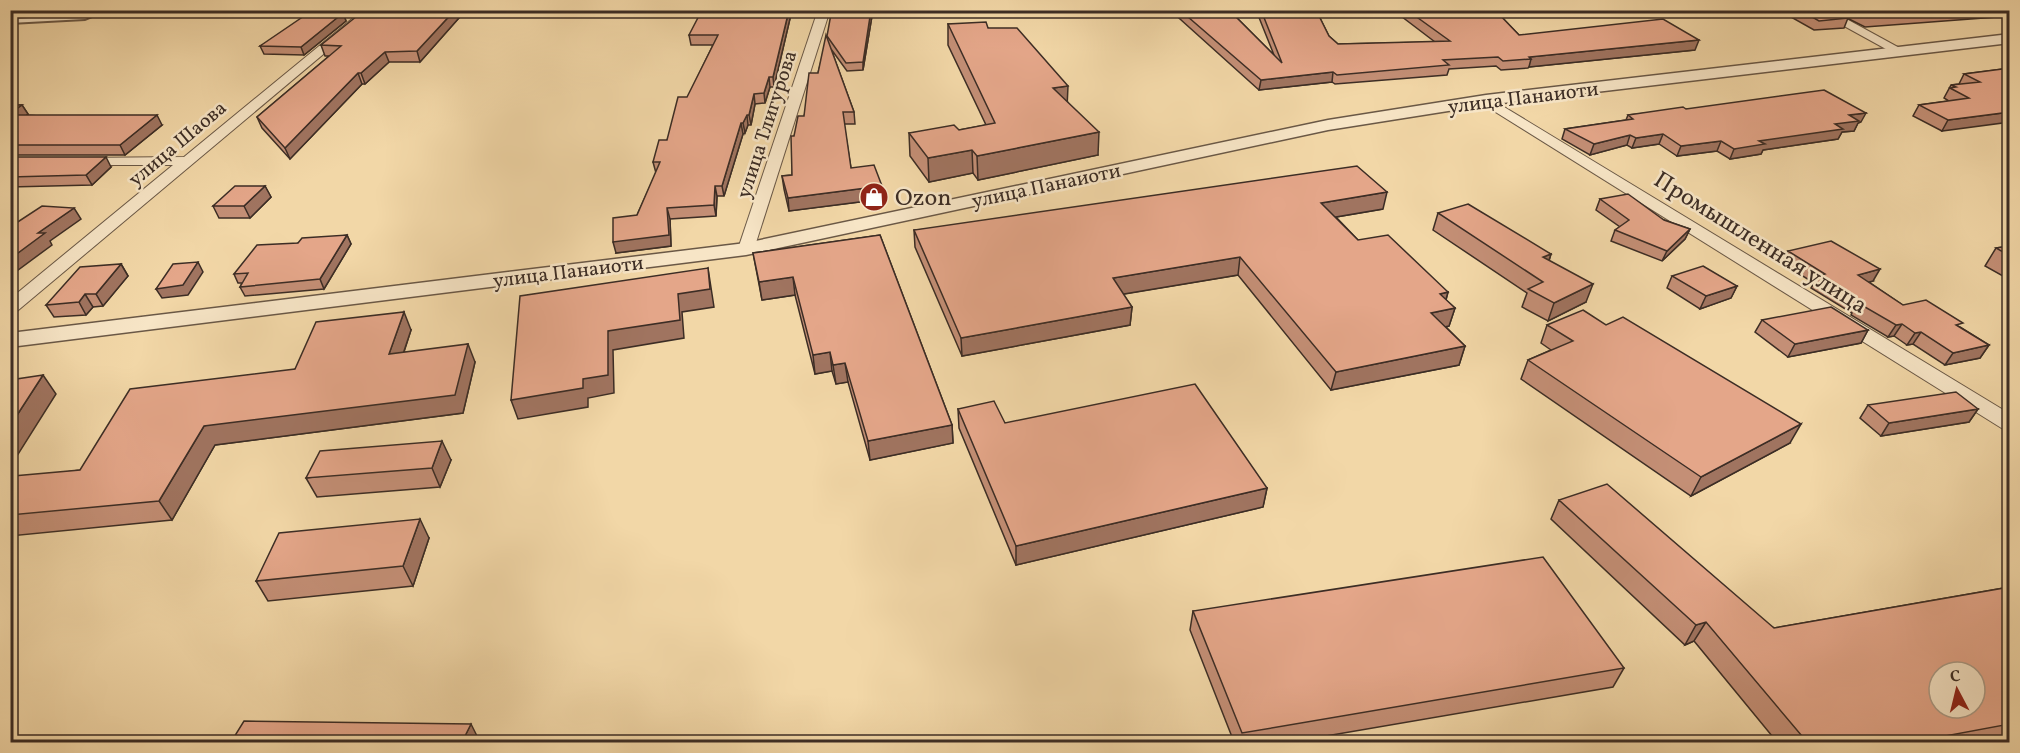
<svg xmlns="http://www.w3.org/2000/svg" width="2020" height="753" font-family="Vollkorn,serif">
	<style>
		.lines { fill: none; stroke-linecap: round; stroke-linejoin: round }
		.service-casing { stroke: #6a5846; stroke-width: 4 }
		.minor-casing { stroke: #6a5846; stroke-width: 2 }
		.tertiary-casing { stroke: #6a5846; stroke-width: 3 }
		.service { fill: #f7e5c6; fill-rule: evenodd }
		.minor { fill: #f7e5c6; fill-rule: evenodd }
		.tertiary { fill: #f7e5c6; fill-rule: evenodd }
		.wall { fill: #c48f76; stroke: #3c2d25; stroke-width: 1.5 }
		.shaded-wall { fill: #a07460; stroke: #3c2d25; stroke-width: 1.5 }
		.building { fill: #e4a689; stroke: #3c2d25; stroke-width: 1.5; fill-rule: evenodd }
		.labels { text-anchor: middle; stroke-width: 5; stroke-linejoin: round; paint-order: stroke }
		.far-street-label { font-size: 20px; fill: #3c2d25; stroke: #f7e5c6 }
		.poi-label { font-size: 24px; fill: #3c2d25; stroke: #f7e5c6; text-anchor: start }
		.street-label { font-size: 24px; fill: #3c2d25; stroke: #f7e5c6 }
	</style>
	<rect width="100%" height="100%" fill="#f2d7a7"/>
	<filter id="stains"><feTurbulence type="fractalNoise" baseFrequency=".00333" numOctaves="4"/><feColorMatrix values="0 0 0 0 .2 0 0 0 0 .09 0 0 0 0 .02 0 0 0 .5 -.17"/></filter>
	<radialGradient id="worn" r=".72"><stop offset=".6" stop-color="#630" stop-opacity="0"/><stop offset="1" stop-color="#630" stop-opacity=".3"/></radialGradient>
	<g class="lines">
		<g class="service-casing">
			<polygon id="service" points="97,10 107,10 85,19 10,23 10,19 84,15"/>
		</g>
		<g class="minor-casing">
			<g id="minor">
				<polygon points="363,10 376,10 16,312 10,313 10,299 173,165 82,165 75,161 77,158 184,157"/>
				<polygon points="818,10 830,10 754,249 746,254 740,253 738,249"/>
				<polygon points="1815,10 1830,10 1905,51 1899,55 1895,54"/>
				<polygon points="1486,96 2010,414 2010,431 2003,429 1481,103 1479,100"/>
			</g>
		</g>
		<g class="tertiary-casing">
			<polygon id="tertiary" points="2010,34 2010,43 1486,105 1328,130 746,255 10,347 10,333 746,243 1328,120 1486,95"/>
		</g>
		<use href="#service" class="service"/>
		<use href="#minor" class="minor"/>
		<use href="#tertiary" class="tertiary"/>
	</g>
	<g class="wall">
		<polygon points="372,10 466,10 420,62 389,62 365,84 362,84 290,159 262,128 257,117 329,56 325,56 321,45"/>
		<polygon points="792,10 774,87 770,87 765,103 755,104 751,125 748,125 745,133 743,134 724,196 717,196 716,216 670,219 671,246 616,253 637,215 656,173 653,162 667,140 713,45 691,45 689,35"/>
		<polygon points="838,10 873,10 863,70 847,71 831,49 854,112 855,124 844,124 851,168 883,199 789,211 784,189 782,176 792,175 794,136 804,116 818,73 827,38"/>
		<polygon points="1170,10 1229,10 1274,55 1256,10 1316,10 1329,36 1338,44 1435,42 1393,10 1495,10 1519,35 1695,50 1529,67 1528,68 1501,70 1496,66 1449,69 1447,75 1335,84 1332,82 1259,90"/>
		<polygon points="1783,10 2010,10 2010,16 1865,27 1845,17 1848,18 1844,28 1814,30 1782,12"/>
		<polygon points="343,13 346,21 304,55 264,54 260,46"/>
		<polygon points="948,24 988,28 1067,101 1098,155 978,180 973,173 929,182 910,156 909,133 959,130 986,125 948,45"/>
		<polygon points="2010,68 1942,131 1913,116 1919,105 1949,101 1944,98 1951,85 1959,84 1964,74"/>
		<polygon points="10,105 22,105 28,114 26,115 162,125 125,155 10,155"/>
		<polygon points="1686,109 1861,122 1858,123 1854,131 1842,132 1838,139 1763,150 1761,154 1730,159 1717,151 1677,156 1659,144 1632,148 1627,145 1590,155 1562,139 1565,129 1626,120 1628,115"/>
		<polygon points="10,157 111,167 92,185 10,187"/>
		<polygon points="265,186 271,197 250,218 219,218 213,206"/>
		<polygon points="1600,199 1664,220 1690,229 1685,239 1662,261 1611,241 1615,230 1620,227 1596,210"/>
		<polygon points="1383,209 1336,217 1358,240 1448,292 1446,300 1455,308 1449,326 1446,327 1465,346 1459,365 1331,390 1238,275 1123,294 1132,307 1130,325 962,356 915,247 914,230"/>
		<polygon points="1438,213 1551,254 1549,261 1586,302 1548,321 1522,307 1527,293 1433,230"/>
		<polygon points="347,235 351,244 324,289 245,296 240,287 242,283 238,283 234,274 298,243"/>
		<polygon points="880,235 952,425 953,443 870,460 848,382 836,384 832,371 815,374 795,295 762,300 753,253"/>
		<polygon points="2010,246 2010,280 1985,266 1996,248"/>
		<polygon points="1788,251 1873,281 1869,282 1903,305 1960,327 1989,345 1980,358 1945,365 1913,344 1907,345 1894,336 1888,337 1851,315 1852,313 1811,288 1814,283 1782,263"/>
		<polygon points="121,264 128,276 103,306 93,307 86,315 54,317 46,305"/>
		<polygon points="1672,276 1737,286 1731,298 1700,309 1667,288"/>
		<polygon points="1762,320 1868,330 1861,343 1788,357 1755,332"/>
		<polygon points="1547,325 1790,443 1691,496 1521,379 1528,360 1551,350 1541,343"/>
		<polygon points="411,330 404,352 475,362 463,413 215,445 172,520 10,536 10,480 80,470 295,369"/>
		<polygon points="1868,405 1978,409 1969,422 1881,436 1860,418"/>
		<polygon points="958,409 1005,423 1267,488 1263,507 1016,565 959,428"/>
		<polygon points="451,460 440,487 317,497 306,478"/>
		<polygon points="1559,500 1774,628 2010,587 2010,740 1994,742 1777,742 1694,641 1685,645 1551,519"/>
		<polygon points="429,538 413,586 268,601 256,581"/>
		<polygon points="1193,611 1624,668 1613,687 1291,742 1234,742 1190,630"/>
	</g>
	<g class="shaded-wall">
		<polygon points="455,10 466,10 420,62 417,51"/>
		<polygon points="789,10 792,10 774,87 773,77"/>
		<polygon points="871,10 873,10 863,70 863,62"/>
		<polygon points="343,13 346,21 304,55 301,47"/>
		<polygon points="1699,40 1695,50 1529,67 1531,59 1529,57"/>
		<polygon points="385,52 389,62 365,84 361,73"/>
		<polygon points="1333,72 1332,82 1259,90 1261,80"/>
		<polygon points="358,73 362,84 290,159 285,148"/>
		<polygon points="769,77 770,87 765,103 764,93"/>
		<polygon points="1068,86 1067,108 1053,88"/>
		<polygon points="754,94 755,104 751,125 749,115"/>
		<polygon points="22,105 28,114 14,125 10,119 10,113"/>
		<polygon points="2010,112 2010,122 1942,131 1948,120"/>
		<polygon points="1866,113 1861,122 1858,123 1854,131 1842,132 1838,139 1763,150 1761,154 1730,159 1734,149 1759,141 1835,124 1849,115"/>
		<polygon points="157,115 162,125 125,155 120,145"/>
		<polygon points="747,115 748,125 745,133 743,123"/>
		<polygon points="741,123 743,134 724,196 722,186"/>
		<polygon points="1099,132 1098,155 978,180 977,156"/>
		<polygon points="1663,134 1659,144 1632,148 1636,138"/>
		<polygon points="1630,135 1627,145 1590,155 1594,144"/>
		<polygon points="1721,141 1717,151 1677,156 1681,146"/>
		<polygon points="972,150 973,173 929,182 928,158"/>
		<polygon points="106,157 111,167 92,185 86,175"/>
		<polygon points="265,186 271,197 250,218 244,206"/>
		<polygon points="715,186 717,196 716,216 714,205"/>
		<polygon points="882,186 883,199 789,211 788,198"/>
		<polygon points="1387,192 1383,209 1318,220 1321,203"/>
		<polygon points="74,208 81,219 50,241 52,245 10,276 10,259 38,233"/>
		<polygon points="667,208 670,219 671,246 616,253 613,242"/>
		<polygon points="1690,229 1685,239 1662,261 1667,251"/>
		<polygon points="347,235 351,244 324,289 320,279"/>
		<polygon points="1551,254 1545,272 1543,257"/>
		<polygon points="1240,257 1238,275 1112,296 1113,278"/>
		<polygon points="198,262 203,272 188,295 162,298 156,289"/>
		<polygon points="121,264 128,276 103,306 96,294"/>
		<polygon points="708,268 714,307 682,312 684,338 613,350 614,393 588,398 588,407 518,419 511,400 583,379 608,331 678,294"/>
		<polygon points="1880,269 1873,281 1851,287 1858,275"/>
		<polygon points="793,277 795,295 762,300 759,282"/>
		<polygon points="1593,284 1586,302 1548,321 1554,303"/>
		<polygon points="1737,286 1731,298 1700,309 1706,296"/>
		<polygon points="1448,292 1443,310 1440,294"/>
		<polygon points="85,294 93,307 86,315 79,302"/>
		<polygon points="1132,307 1130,325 962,356 961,338"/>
		<polygon points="1455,308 1449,326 1426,331 1431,313"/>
		<polygon points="404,312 411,330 397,372 389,354"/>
		<polygon points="1902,324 1894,336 1888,337 1896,325"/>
		<polygon points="1868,330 1861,343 1788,357 1795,344"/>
		<polygon points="1921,332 1913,344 1907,345 1915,333"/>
		<polygon points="468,344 475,362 463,413 215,445 172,520 159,501 204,426"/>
		<polygon points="1989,345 1980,358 1945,365 1953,353"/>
		<polygon points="1465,346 1459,365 1331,390 1336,372"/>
		<polygon points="830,352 832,371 815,374 813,355"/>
		<polygon points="845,363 848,382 836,384 833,365"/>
		<polygon points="43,375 56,394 10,467 10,426"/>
		<polygon points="1978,409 1969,422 1881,436 1889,423"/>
		<polygon points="1801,424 1790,443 1691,496 1701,477"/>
		<polygon points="952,425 953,443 870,460 868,441"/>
		<polygon points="442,441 451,460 440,487 432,468"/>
		<polygon points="1267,488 1263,507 1016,565 1016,546"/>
		<polygon points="420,519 429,538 413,586 403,566"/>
		<polygon points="1706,622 1694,641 1685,645 1696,625"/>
		<polygon points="471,724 480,742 462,742"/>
	</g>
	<g class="building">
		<polygon points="372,10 455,10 417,51 385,52 361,73 358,73 285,148 257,117 341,46 321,45 362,12 370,12"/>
		<polygon points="702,10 789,10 773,77 769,77 764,93 754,94 749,115 747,115 743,123 741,123 722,186 715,186 714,205 667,208 669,235 613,242 613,218 637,215 660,162 653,162 659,140 667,140 678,97 687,97 718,35 689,35"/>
		<polygon points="838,10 871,10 863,62 846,63 827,36 831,14 837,14"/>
		<polygon points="1180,10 1229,10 1282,63 1261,10 1316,10 1329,36 1338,44 1450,41 1407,10 1495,10 1519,35 1663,19 1699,40 1529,57 1531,59 1503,61 1498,57 1443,60 1449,65 1337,75 1333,72 1261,80"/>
		<polygon points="1800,10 1834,10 1848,18 1819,21"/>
		<polygon points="1856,10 1961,10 1870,17"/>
		<polygon points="310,12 343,13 301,47 260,46"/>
		<polygon points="986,22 988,28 1017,28 1068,86 1053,88 1099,132 977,156 972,150 928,158 909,133 954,125 959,130 995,123 948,24"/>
		<polygon points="826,35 854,112 843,112 851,168 874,165 882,186 788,198 782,176 792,175 791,136 794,136 798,116 804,116 809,73 818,73"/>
		<polygon points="2010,68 2010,112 1948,120 1919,105 1969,98 1950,88 1956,87 1951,85 1980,82 1964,74"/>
		<polygon points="1824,90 1866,113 1849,115 1859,121 1835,124 1843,129 1759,141 1765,144 1734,149 1721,141 1681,146 1663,134 1636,138 1630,135 1594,144 1565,129 1633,119 1628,115 1683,107 1686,109"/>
		<polygon points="10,105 22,105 10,113"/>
		<polygon points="10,115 157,115 120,145 10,145"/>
		<polygon points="10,157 106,157 86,175 10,177"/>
		<polygon points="1357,166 1387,192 1321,203 1358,240 1388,235 1448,292 1440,294 1455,308 1431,313 1465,346 1336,372 1240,257 1113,278 1132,307 961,338 914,230"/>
		<polygon points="235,186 265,186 244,206 213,206"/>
		<polygon points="1628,194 1664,220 1690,229 1667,251 1615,230 1629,220 1600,199"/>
		<polygon points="1468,204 1551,254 1543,257 1593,284 1554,303 1528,289 1543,282 1438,213"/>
		<polygon points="42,206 74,208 38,233 45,233 10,259 10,227"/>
		<polygon points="347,235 320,279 240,287 248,273 234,274 257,245 298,243 302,238"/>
		<polygon points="880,235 952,425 868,441 845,363 833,365 830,352 813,355 793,277 759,282 753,253"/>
		<polygon points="1831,241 1880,269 1858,275 1903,305 1926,300 1963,323 1956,325 1989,345 1953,353 1921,332 1915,333 1902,324 1896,325 1858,303 1861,303 1818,276 1825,274 1788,251"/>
		<polygon points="2010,246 2010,256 1996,248"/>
		<polygon points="198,262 183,285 156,289 173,264"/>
		<polygon points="121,264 96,294 85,294 79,302 46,305 80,267"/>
		<polygon points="1703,266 1737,286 1706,296 1672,276"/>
		<polygon points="708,268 710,289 678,294 680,320 608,331 608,375 583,379 583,388 511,400 520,296"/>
		<polygon points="1831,307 1868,330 1795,344 1762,320"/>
		<polygon points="1583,310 1606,325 1623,317 1801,424 1701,477 1528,360 1573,341 1547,325"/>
		<polygon points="404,312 389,354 468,344 455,395 204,426 159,501 10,515 10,480 13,476 80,470 130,389 295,369 316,322"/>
		<polygon points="43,375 10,426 10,380"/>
		<polygon points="1195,384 1267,488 1016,546 958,409 994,401 1005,423"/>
		<polygon points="1956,392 1978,409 1889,423 1868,405"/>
		<polygon points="442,441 432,468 306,478 320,451"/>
		<path d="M 1607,484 L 1774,628 L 2010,587 L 2010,724 L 1913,742 L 1807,742 L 1706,622 L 1696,625 L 1559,500 ZM 1939,672 L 1975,672 L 1975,708 L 1939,708 Z"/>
		<polygon points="420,519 403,566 256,581 279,533"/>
		<polygon points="1543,557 1624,668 1242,733 1193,611"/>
		<polygon points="244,721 471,724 462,742 231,742"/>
	</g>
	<defs>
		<g id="shop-disc" transform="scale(1.5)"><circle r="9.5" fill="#8f2418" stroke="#f7e5c6"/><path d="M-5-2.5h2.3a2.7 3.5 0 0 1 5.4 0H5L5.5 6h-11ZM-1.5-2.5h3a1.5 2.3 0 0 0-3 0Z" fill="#fff"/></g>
	</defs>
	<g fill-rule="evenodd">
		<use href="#shop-disc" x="874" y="197"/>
	</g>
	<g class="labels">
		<g class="far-street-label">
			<text transform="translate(1523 97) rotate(-7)" y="7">улица Панаиоти</text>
			<text transform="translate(766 124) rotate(-72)" y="7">улица Тлигурова</text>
			<text transform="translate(177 143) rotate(-40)" y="7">улица Шаова</text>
			<text transform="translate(1046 185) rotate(-12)" y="7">улица Панаиоти</text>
			<text transform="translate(568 271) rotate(-7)" y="7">улица Панаиоти</text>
		</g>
		<g class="poi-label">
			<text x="895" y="205">Ozon</text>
		</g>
		<g class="street-label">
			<text transform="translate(1761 242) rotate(32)" y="8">Промышленная улица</text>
		</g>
	</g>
	<rect width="2020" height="753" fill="none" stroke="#f2d7a7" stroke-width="36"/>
	<rect x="12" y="12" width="1996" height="729" fill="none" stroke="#3c2d25" stroke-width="3"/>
	<rect x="18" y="18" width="1984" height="717" fill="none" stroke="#3c2d25" stroke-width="1.5"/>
	<g transform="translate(1957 690) rotate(353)"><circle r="28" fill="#f7e5c6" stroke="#ac9b86" stroke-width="1.5"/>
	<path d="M0-4.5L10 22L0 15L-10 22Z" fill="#8f2418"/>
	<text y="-9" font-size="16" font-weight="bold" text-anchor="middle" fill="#3c2d25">С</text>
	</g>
	<rect width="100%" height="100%" filter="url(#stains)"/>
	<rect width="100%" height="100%" fill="url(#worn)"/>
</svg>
